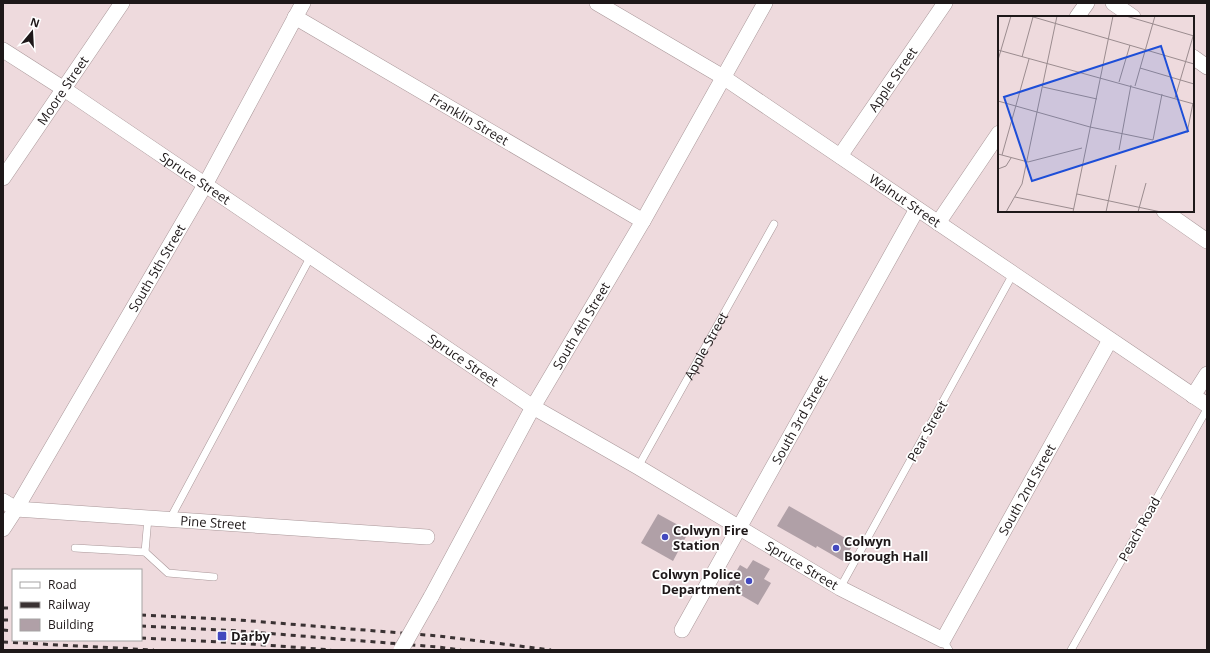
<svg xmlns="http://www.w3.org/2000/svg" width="1210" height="653" font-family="'Open Sans',sans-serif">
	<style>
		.building { fill: #b0a0a7 }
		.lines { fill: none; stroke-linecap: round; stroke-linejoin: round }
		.lane-casing { stroke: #a99799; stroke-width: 8 }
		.street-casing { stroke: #a99799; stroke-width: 16 }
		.lane { stroke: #fff; stroke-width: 7 }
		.street { stroke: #fff; stroke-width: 15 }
		.rail { stroke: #3a3233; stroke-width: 3; stroke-dasharray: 5 5; stroke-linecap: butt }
		.street-bridge-casing { stroke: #a99799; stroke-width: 16; stroke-linecap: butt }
		.street-bridge { stroke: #fff; stroke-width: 15 }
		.poi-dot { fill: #4349be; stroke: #fff; stroke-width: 1.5 }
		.labels { text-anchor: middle; stroke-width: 3.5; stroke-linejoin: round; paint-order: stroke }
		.street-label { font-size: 13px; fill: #1e1819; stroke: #fff }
		.poi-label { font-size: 13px; font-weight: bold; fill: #1e1819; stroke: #fff; text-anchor: start }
		.inset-road { fill: none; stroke: #9b8c8f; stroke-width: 1 }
		.view { fill: #1d4ed8; fill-opacity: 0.15; stroke: #1d4ed8; stroke-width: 2 }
		.inset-edge { fill: none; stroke: #1e1819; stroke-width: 2 }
	</style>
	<rect width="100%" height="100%" fill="#eedadd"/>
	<g class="building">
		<polygon points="789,506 854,543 843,561 817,546 816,548 777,526"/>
		<polygon points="658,514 689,531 673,561 641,543"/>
		<polygon points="753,560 770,569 764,579 771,583 758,605 727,587 740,565 747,569"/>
	</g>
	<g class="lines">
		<g class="lane-casing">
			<g id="lane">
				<path id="s1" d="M 638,467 L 774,224"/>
				<polyline points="148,518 145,552 168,573 214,577"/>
				<polyline points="170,519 311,256"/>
				<polyline points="75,548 145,552"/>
				<polyline points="840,588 1013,274"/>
				<polyline points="943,640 949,650"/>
				<polyline points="1071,650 1207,409"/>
			</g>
		</g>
		<g class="street-casing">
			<g id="street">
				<path id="s2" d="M 597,3 L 723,77 L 1207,405"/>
				<polyline points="1113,3 1133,17"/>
				<path id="s3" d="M 295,17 L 643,221"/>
				<polyline points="1077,17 1087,3"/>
				<path id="s4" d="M 3,50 L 64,89 L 533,407 L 638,467 L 840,588 L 943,640 L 1110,340"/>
				<polyline points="1193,57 1207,67"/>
				<path id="s5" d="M 840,156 L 945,3"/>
				<path id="s6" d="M 3,178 L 122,3"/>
				<polyline points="1164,211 1207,241"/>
				<polyline points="938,223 999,133"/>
				<polyline points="1193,396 1207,374"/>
				<path id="s7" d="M 3,501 L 16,509 L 427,537"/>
				<path id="s8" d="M 3,529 L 16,509 L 205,185 L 303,3"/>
				<path id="s9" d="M 431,597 L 533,407 L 643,221 L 765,3"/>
				<path id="s10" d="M 682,630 L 917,209"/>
			</g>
		</g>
		<use href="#lane" class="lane"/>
		<use href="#street" class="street"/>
		<g class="rail">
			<polyline points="3,608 13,608"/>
			<polyline points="141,615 239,620 439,636 551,650"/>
			<polyline points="3,620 13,620"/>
			<polyline points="141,626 239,631 438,647 461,650"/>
			<polyline points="3,630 13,631"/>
			<polyline points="141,638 238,643 331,650"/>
			<polyline points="3,642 154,650"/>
		</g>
		<g class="street-bridge-casing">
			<polyline id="street-bridge" points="401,650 431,597"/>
		</g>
		<use href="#street-bridge" class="street-bridge"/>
	</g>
	<g class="poi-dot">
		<circle cx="665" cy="537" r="4"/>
		<circle cx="836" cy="548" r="4"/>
		<circle cx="749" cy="581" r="4"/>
		<rect x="217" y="631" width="10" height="10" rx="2"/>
	</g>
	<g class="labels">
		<g class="street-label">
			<text dy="5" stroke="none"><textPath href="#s5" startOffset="93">Apple Street</textPath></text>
			<text dy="5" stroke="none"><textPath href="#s6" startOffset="106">Moore Street</textPath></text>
			<text dy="5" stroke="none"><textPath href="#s3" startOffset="202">Franklin Street</textPath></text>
			<text dy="5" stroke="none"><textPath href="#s4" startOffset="231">Spruce Street</textPath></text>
			<text dy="5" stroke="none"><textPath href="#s2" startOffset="366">Walnut Street</textPath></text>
			<text dy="5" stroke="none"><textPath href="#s8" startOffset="303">South 5th Street</textPath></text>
			<text dy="5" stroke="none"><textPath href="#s9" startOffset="310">South 4th Street</textPath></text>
			<text dy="5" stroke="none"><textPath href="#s1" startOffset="139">Apple Street</textPath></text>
			<text dy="5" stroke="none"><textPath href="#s4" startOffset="555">Spruce Street</textPath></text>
			<text dy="5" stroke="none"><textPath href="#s10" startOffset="241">South 3rd Street</textPath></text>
			<text transform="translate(927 431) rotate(-61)" y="5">Pear Street</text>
			<text dy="5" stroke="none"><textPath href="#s4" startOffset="1283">South 2nd Street</textPath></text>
			<text dy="5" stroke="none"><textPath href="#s7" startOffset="213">Pine Street</textPath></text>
			<text transform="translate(1139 529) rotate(-61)" y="5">Peach Road</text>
			<text dy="5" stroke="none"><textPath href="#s4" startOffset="951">Spruce Street</textPath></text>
		</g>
		<g class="poi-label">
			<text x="673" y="535">Colwyn Fire<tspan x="673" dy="15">Station</tspan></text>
			<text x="844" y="546">Colwyn<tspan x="844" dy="15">Borough Hall</tspan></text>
			<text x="741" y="579" text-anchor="end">Colwyn Police<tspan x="741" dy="15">Department</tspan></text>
			<text x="231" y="641">Darby</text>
		</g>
	</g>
	<g transform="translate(998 16)">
		<rect width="196" height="196" fill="#eedadd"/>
		<path class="inset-road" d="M 32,0 L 196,48M 128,0 L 196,20M 0,34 L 196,88M 24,41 L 35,1M 0,44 L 13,0M 142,52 L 196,68M 121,66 L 132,29M 137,70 L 157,0M 45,71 L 99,83M 177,82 L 196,17M 0,85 L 92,111 L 155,124 L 164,78M 189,117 L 195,87M 121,134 L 133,69M 0,138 L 30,146 L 84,132M 4,139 L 31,43M 0,153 L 8,150 L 13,142M 79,178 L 163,196M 17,181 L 76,193M 8,196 L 24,168 L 59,0M 75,196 L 115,0M 108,196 L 118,149M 140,196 L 148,167"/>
		<path class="view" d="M 163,30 L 190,115 L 34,165 L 6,81 Z"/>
		<rect width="196" height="196" class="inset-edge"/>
	</g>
	<rect width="1210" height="653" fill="none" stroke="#1e1819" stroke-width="8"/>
	<rect x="12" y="569" width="130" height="72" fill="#ffffff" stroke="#a5a3a3"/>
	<rect x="20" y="582" width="20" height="6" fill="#ffffff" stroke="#a5a3a3"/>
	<text x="48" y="589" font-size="12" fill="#1e1819">Road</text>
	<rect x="20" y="602" width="20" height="6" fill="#3a3233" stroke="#a5a3a3"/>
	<text x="48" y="609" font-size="12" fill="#1e1819">Railway</text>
	<rect x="20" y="619" width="20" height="12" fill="#b0a0a7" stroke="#a5a3a3"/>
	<text x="48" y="629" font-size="12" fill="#1e1819">Building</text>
	<g transform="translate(32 32) rotate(18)" stroke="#ffffff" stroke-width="3" paint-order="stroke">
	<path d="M0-3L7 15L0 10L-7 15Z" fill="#1e1819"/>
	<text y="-6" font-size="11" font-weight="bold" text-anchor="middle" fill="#1e1819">N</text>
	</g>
</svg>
